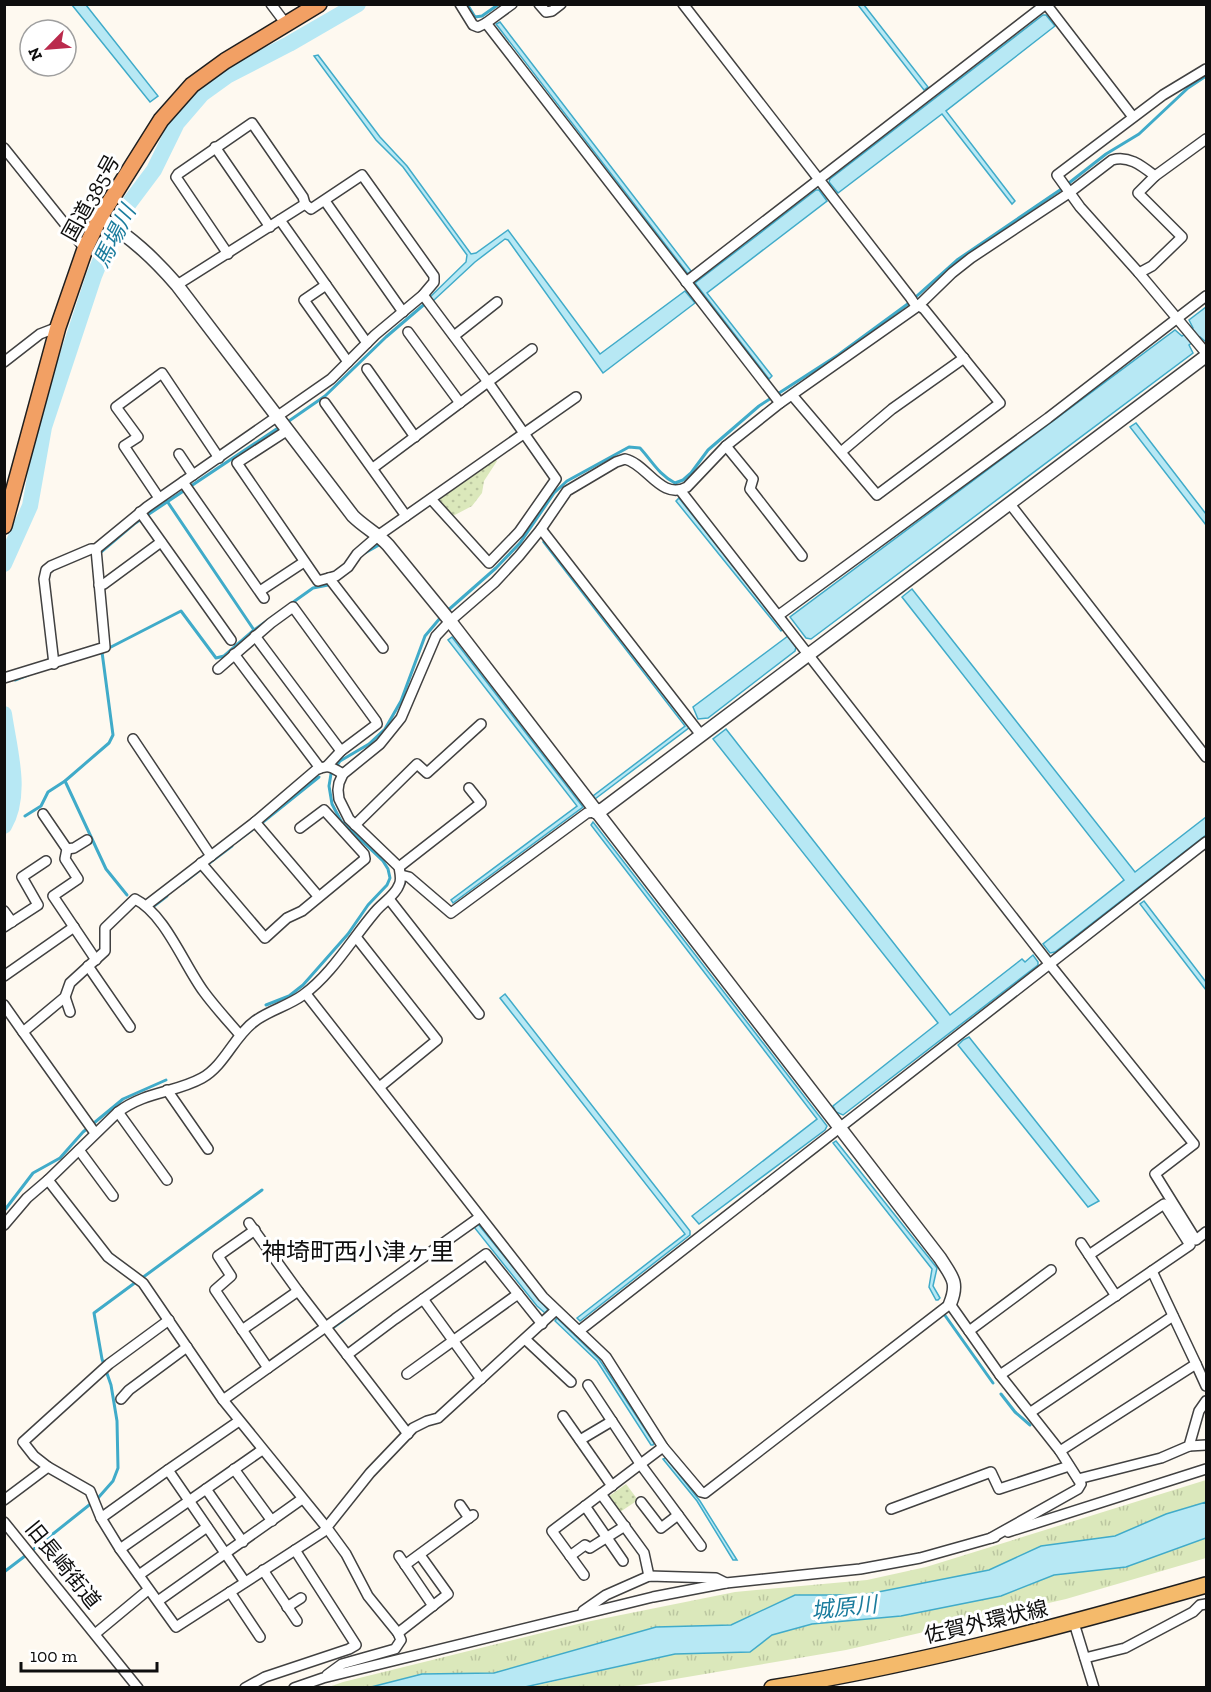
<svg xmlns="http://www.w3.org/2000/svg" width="1211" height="1692" font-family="'Zilla Slab','Noto Sans JP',serif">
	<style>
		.grass { fill: url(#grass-tufts) }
		.park { fill: url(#park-dots) }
		.water { fill: #b7e8f4; stroke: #40abc9; stroke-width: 1.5 }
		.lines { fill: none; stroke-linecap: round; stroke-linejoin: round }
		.stream { stroke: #40abc9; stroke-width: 3 }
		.river { stroke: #b7e8f4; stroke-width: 16 }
		.minor-casing { stroke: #414141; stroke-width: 12 }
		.tertiary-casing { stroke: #414141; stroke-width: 15 }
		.primary-casing { stroke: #1f1f1f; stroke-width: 18 }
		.trunk-casing { stroke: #1f1f1f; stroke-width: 18 }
		.minor { stroke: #fff; stroke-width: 9 }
		.tertiary { stroke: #fff; stroke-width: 12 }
		.primary { stroke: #f4ba6b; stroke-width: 15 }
		.trunk { stroke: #f2a064; stroke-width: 15 }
		.labels { text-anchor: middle; stroke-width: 6; stroke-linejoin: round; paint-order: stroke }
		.street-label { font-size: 21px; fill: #0e0e0e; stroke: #fff }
		.water-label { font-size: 22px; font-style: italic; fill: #1b7c9d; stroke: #fff }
		.quarter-label { font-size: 24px; fill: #0e0e0e; stroke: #fff }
	</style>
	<defs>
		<pattern id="grass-tufts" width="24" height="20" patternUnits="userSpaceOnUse" patternTransform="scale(1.5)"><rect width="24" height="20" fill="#dbe8bb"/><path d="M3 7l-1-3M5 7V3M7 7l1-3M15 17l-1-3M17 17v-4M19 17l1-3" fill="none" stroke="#bbc6a0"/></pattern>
		<pattern id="park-dots" width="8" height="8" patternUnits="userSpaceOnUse" patternTransform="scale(1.5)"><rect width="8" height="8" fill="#dbe8bb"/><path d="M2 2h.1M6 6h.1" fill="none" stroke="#bbc6a0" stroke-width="1.8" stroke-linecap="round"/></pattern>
	</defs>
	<rect width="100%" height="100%" fill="#fef9f0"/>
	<g class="grass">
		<polygon points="1206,1480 1206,1502 1166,1514 1115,1536 1041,1546 990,1570 863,1595 795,1595 731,1625 656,1627 494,1673 422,1674 371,1687 326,1688 343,1682 586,1622 735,1592 867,1580 926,1567"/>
		<polygon points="1206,1538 1206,1558 1066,1599 846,1650 628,1687 525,1688 675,1654 750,1652 772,1635 812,1624 901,1616 1001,1596 1054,1575 1126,1567"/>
	</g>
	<g class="park">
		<polygon points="494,457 497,461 484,481 482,493 472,506 451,517 435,500"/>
		<polygon points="626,1484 638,1500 620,1512 608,1497"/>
	</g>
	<g class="water">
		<polygon points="72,5 86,5 158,96 150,102"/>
		<polygon points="858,5 864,5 928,87 924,90"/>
		<polygon points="1043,15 1046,15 1055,26 946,111 1015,201 1012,204 942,114 838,193 829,182 830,179"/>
		<polygon points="500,22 691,271 688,274 496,24"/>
		<polygon points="318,55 380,137 407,166 471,254 476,253 508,230 600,354 685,291 695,303 603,373 508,240 505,239 475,262 433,301 430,297 466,262 467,255 403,167 376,140 314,56"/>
		<polygon points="816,190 819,190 827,201 707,293 772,376 769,379 695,283"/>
		<polygon points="1206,307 1206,342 1200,337 1189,345 1193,353 811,639 806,638 790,617 1175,330 1182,336 1193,328 1189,320"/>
		<polygon points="1136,423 1206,514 1206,525 1130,427"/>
		<polygon points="679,498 783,629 781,631 676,501"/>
		<polygon points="545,541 690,727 595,799 593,796 685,726 543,542"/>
		<polygon points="912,589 1135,872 1206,817 1206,835 1055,952 1050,953 1043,944 1124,880 902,597"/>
		<polygon points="788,636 796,647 795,651 708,718 698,719 693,707"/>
		<polygon points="452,637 583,807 453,903 451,900 577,806 448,640"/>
		<polygon points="726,729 950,1015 1022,959 1025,962 1033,955 1038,962 1038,965 843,1115 836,1112 833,1106 938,1023 713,739"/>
		<polygon points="593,822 827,1126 825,1130 699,1224 692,1216 817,1119 591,825"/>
		<polygon points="1144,901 1206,982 1206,990 1140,904"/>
		<polygon points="505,994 690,1231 690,1235 580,1321 577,1318 685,1234 500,998"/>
		<polygon points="969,1037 1099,1201 1088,1207 958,1045 963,1040"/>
		<polygon points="836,1141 937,1268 933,1286 940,1298 938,1300 936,1300 929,1287 932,1269 833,1143"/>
		<polygon points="478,1224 548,1310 545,1313 537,1306 474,1227"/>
		<polygon points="557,1318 599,1359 654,1443 653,1445 651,1445 597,1361 555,1321"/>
		<polygon points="666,1458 700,1501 737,1560 733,1560 697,1501 663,1459"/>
		<polygon points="1206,1502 1206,1538 1126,1567 1054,1575 1001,1596 901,1616 812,1624 772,1635 750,1652 675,1654 525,1687 371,1687 422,1674 494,1673 656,1627 731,1625 795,1595 863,1595 989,1570 1041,1546 1115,1536 1166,1514"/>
	</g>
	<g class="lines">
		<g class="stream">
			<polyline points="467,4 475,17 482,16 499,4"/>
			<polyline points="286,423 325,396 386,337 427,302"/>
			<polyline points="167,501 254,630 313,588 328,585"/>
			<polyline points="101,552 134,524 281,426"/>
			<polyline points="363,554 379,545"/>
			<path d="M 446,612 L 496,568 L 520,543 L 554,493 L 567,481 L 629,447 L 640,448 C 652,461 659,475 675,483 L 683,480 L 691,473 L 708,450 L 759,406 L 838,355 L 909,303 L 957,260 L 1060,190 L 1106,154 L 1139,134 L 1188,88 L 1206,76"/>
			<polyline points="111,647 181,611 216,658 224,656 254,630"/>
			<polyline points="15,680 28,675"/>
			<polyline points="65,781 106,869 127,895"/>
			<polyline points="25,816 41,806 48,792 65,781 109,743 113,735 102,652 99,653"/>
			<polyline points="263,822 319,777"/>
			<polyline points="236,842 252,830"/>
			<polyline points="208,864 232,846"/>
			<polyline points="183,883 200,870"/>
			<polyline points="154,906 167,896"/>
			<polyline points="266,1005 289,996 303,985 348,934 368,905 387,885 390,878 388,869 383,861 341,821 332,804 329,786 331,774 340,761 369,744 385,729 401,701 425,636 441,617"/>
			<polyline points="4,1211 33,1173 60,1158 83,1132 123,1099 166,1080"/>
			<polyline points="142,1278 262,1190"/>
			<polyline points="944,1314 993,1383"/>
			<polyline points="334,1327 364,1305"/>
			<polyline points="1001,1394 1015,1412 1030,1425"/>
			<polyline points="34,1549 98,1498 113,1481 118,1468 117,1421 111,1385 102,1359 94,1313 136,1282"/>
			<polyline points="4,1572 25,1556"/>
		</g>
		<g class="river">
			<polyline points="4,564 30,506 44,427 94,276 118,218 154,170 177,123 202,94 227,76 289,44 358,4"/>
			<path d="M 4,714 C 9,749 23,794 4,826"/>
		</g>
		<g class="minor-casing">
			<g id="minor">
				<polyline points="271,4 286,24"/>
				<polyline points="460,4 473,25 478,27 486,23"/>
				<polyline points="512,4 486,23 780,403"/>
				<polyline points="539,4 546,12 552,11 561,4"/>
				<polyline points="683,4 910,297 914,303 924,309 1000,403 877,495 792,395"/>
				<polyline points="1046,4 1133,117"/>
				<polyline points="1206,69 1163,95 1057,175 1080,207 1139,273 1206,353"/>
				<polyline points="215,147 270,227"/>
				<polyline points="4,148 85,249"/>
				<polyline points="325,201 403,312"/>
				<polyline points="280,220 367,343"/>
				<polyline points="228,254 176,177 178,174 252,123 303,197 305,204"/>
				<polyline points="1139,273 1152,266 1182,237 1138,193 1155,176 1206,139"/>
				<polyline points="686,282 1046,4"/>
				<polyline points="326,285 304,300 348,362"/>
				<polyline points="423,295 488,382 556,479 519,532 489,563 431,499"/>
				<polyline points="408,332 460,403"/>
				<polyline points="454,336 497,302"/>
				<polyline points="4,362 40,334 58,327"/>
				<polyline points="367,369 415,437"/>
				<polyline points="325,403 406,516"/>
				<polyline points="288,430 237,463 318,581 336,576 348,567 357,554 379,535 576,397"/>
				<polyline points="726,446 753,479 750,489 802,556"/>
				<polyline points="841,452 892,409 964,358"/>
				<polyline points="179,454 193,475"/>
				<polyline points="373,468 532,349"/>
				<polyline points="183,482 264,598"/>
				<polyline points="680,490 1051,966 1194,1144 1155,1174 1196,1240 1206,1232"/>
				<polyline points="159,498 124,446 138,437 116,407 162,373 219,458"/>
				<polyline points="1010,504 1206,757"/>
				<polyline points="140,512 231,640"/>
				<polyline points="541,529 701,735"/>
				<polyline points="329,578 383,648"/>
				<polyline points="99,585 104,584 161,542"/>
				<polyline points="260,591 304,562"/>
				<polyline points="779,615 1048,418 1206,296"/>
				<polyline points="255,636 341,751"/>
				<polyline points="234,654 320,768"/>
				<polyline points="54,664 44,579 46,570 51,566 91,549 96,549 147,507 331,379 375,335 423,295 434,282 434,276 362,175 311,209 305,204 177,285"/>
				<polyline points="218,669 271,623 293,607 376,721 377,724 341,751 327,766"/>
				<polyline points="4,678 105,647 96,549"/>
				<polyline points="133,739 211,856"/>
				<polyline points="43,814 67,849 65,859 78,879 53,896 96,960"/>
				<polyline points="255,822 318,896"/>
				<polyline points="355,825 417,764 427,773 481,724"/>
				<polyline points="67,849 74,848 87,840"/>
				<polyline points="201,863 265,938 287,918 302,911 365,859 364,854 324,810 300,828"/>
				<polyline points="399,867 481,803 469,788"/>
				<polyline points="401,875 409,877 451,913 587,813 595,812"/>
				<polyline points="389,899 479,1014"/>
				<path d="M 147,905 L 255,822 L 316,770 C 328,764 332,767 343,774"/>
				<polyline points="4,911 12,922"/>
				<polyline points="4,927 38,905 22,877 46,861"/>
				<polyline points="356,937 437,1040 382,1085"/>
				<polyline points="88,966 130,1027"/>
				<polyline points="4,976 74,927"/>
				<polyline points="306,994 543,1297 606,1357 663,1447 701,1492 705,1493 950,1304 1000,1375 1060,1451 1081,1484 1078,1489 991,1538"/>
				<polyline points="65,997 70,1012"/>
				<polyline points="4,1005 23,1032"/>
				<polyline points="167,1090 208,1149"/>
				<polyline points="118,1112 167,1180"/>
				<path d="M 95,1133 L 23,1032 L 65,997 L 70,983 L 105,951 L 105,928 L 135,899 C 165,914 184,965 204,992 C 215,1007 228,1021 240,1035"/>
				<polyline points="79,1150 113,1196"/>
				<polyline points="48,1180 108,1257 143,1283 223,1400 327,1528 346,1554 368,1596 398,1633 401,1640 395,1649 342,1664 327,1675"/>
				<polyline points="249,1223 298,1291 408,1434"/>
				<path d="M 4,1225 L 27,1198 L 48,1180 L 118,1112 C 146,1091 175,1093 202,1078 C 225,1065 234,1036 255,1021 C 270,1010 288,1006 303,995 C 332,974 352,939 375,912 C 382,903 395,896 399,885 C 402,880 400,873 399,867 L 349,819 L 339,799 L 338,790 L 339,783 L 343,774 L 380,744 L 401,718 L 436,636 L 450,621 L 495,582 L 519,556 L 541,529 L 567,491 L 616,462 L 625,459 C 647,464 661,501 687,487 L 726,446 L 780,403 L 918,306 L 952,273 L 971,258 L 1069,193 L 1112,160 C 1129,155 1142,166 1155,176"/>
				<polyline points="255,1230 218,1256 231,1276 215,1290 268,1368"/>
				<polyline points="1081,1243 1116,1296"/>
				<polyline points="423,1299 481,1379"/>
				<polyline points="169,1320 109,1364 23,1442 34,1456 48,1467 90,1491 101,1518 120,1549 176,1627 323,1532 370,1473 413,1428 427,1421 438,1418 556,1310"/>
				<polyline points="242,1330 298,1291"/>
				<polyline points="579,1331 1206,842"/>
				<polyline points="969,1331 1051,1270"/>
				<polyline points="525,1339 571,1382"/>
				<polyline points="347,1355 395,1319 486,1254 542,1324"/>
				<polyline points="1196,1364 1206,1386"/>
				<polyline points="407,1374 518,1294"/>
				<polyline points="1000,1375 1190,1245 1164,1204 1089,1255"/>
				<polyline points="588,1385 641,1465 701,1546"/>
				<polyline points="121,1399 129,1390 187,1347"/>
				<polyline points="223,1400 480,1217"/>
				<polyline points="1031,1412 1173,1316"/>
				<polyline points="563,1416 612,1486"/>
				<polyline points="239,1421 168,1470 245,1582"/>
				<polyline points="580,1440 612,1421"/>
				<polyline points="1189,1446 1206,1445"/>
				<polyline points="1060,1451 1196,1364 1152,1271"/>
				<polyline points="234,1469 272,1521"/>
				<polyline points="1078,1479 1161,1458 1189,1446 1199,1411 1206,1401"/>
				<polyline points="206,1489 243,1542"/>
				<polyline points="4,1500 48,1467"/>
				<polyline points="641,1502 661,1528 678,1515"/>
				<polyline points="460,1505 469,1518"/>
				<polyline points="585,1506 623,1561"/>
				<polyline points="891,1509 991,1472 999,1489 1069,1466"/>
				<polyline points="101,1518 168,1470"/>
				<polyline points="4,1522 138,1688"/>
				<polyline points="1008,1532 1206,1469"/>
				<polyline points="120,1549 262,1450"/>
				<polyline points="399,1556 433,1606"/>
				<polyline points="570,1556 585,1545 590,1548 625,1526"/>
				<polyline points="405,1565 473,1515"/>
				<polyline points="263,1570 297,1621"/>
				<polyline points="139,1575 207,1527"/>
				<polyline points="584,1575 552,1531 601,1494"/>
				<polyline points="649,1576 644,1553 601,1494 663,1447"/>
				<polyline points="230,1592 260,1637"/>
				<polyline points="158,1601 302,1499"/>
				<polyline points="287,1607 301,1598"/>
				<polyline points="583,1611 606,1595 649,1576 716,1578 726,1583"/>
				<polyline points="1074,1623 1094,1688"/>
				<polyline points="398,1633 448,1594 420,1555"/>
				<polyline points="95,1634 148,1590"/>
				<polyline points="1085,1658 1125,1648 1193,1612 1200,1605 1206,1604"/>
				<polyline points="245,1688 265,1677 349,1649 356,1645 295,1550"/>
				<polyline points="294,1688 323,1678 653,1597 726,1583 860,1569 920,1558 995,1537"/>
			</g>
		</g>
		<g class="tertiary-casing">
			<g id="tertiary">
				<path d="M 100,217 C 132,239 151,255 177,285 L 353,516 C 364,527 378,534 388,545 L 450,621 L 940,1258 C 952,1277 959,1282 950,1304"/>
				<polyline points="595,812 603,809 1206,356"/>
			</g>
		</g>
		<g class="primary-casing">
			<path id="primary" d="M 772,1688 C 919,1664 1063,1626 1206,1585"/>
		</g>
		<g class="trunk-casing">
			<polyline id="trunk" points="4,526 58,327 85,249 100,217 161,120 192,85 225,61 319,4"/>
		</g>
		<use href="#minor" class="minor"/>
		<use href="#tertiary" class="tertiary"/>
		<use href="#primary" class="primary"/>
		<use href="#trunk" class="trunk"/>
	</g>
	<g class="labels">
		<g class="street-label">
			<text transform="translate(91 198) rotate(-61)" y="7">国道385号</text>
			<text transform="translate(63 1565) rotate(51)" y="7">旧長崎街道</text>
			<text transform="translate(986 1622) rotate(-13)" y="7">佐賀外環状線</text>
		</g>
		<g class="water-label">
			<text transform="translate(114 236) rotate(-63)" y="8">馬場川</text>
			<text transform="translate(844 1607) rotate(-6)" y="8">城原川</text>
		</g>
		<g class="quarter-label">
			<text x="358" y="1260">神埼町西小津ヶ里</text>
		</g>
	</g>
	<rect width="1211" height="1692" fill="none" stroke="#0e0e0e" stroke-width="12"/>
	<g transform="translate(48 48) rotate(245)"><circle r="28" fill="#ffffff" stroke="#9f9f9f" stroke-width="1.5"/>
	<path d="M0-4.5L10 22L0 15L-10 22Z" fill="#ba2a4c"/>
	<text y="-9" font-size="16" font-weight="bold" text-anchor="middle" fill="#0e0e0e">N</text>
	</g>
	<path d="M21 1662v9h136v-9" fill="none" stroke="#0e0e0e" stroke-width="3"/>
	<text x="30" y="1662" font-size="18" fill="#0e0e0e" stroke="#ffffff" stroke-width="4.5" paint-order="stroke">100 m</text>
</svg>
